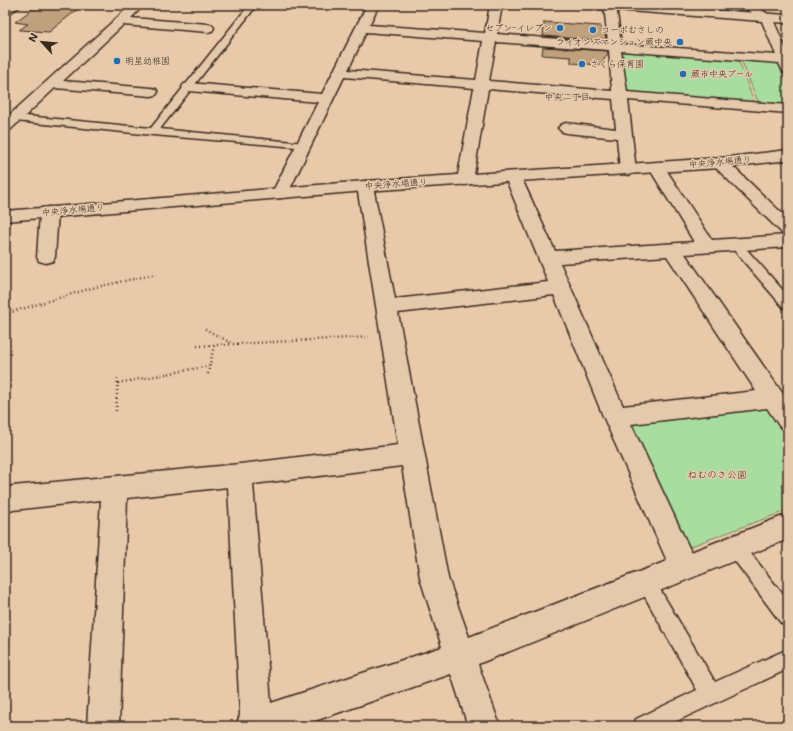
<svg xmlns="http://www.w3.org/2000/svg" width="793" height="731" font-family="Mali,'Klee One',sans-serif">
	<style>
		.green { fill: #a9dd9f; stroke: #72845e }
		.building { fill: #c0a17e; stroke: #3b2a1e }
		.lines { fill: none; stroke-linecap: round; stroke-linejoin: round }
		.service-casing { stroke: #3b2a1e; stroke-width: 3 }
		.minor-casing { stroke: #3b2a1e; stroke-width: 3 }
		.tertiary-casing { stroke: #3b2a1e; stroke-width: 3 }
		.path { stroke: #3b2a1e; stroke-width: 2.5; stroke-dasharray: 1 3; stroke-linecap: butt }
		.service { fill: #e5c9ac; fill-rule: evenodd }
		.minor { fill: #e5c9ac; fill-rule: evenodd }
		.tertiary { fill: #e5c9ac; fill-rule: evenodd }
		.poi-dot { fill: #1f6fb2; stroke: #e5c9ac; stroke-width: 1.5 }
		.labels { text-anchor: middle; stroke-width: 3; stroke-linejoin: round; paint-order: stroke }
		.far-poi-label { font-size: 9px; fill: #3b2a1e; stroke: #e5c9ac; text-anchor: start }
		.far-neighbourhood-label { font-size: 9px; fill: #3b2a1e; stroke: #e5c9ac }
		.far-street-label { font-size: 9px; fill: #3b2a1e; stroke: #e5c9ac }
		.park-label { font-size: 10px; fill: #463c2b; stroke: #e5c9ac }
	</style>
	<rect width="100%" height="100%" fill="#e8caaa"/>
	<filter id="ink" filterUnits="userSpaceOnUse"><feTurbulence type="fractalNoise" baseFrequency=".025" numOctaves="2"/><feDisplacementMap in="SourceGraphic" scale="8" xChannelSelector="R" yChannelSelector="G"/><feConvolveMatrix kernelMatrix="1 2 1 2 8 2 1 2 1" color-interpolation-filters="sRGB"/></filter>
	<g filter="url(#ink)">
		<g class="green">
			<polygon points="625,51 738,59 754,102 632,93 625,89 621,52"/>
			<polygon points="741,59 772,61 778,64 788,86 788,105 758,102"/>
			<polygon points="768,408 788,439 788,510 686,548 630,424"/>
		</g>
		<g class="building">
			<polygon points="38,5 83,5 49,32 19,30 28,24 15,22"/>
			<polygon points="544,22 600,26 602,30 605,31 606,41 543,36"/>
			<polygon points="543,47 608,51 608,53 601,65 571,63 571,57 542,55"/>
		</g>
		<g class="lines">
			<g class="service-casing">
				<g id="service">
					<polygon points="13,5 22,5 5,16 5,11"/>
					<polygon points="249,5 257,5 160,129 304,143 308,144 309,146 308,148 153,135 5,120 5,114 151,128"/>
					<polygon points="737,242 741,243 788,296 788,309 783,307 733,249 731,246 733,243"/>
					<polygon points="735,539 741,541 788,601 788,625 781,623 729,553 726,547 729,541"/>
					<polygon points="646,573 652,576 715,682 788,649 788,669 666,726 633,726 636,719 697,690 640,588 637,582 640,576"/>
				</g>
			</g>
			<g class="minor-casing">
				<g id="minor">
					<polygon points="131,5 144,5 131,18 208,24 212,25 214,28 212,31 208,32 123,25 63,81 151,88 156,89 158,92 156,95 151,96 55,88 10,130 5,132 5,119"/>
					<path d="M 367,5 L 379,5 L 369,25 L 485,33 L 490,5 L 502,5 L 497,34 L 608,43 L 604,5 L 616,5 L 621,44 L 776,55 L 761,19 L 741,5 L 755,5 L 772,17 L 788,54 L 788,73 L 783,72 L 779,63 L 621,51 L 627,92 L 788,105 L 788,113 L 628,100 L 636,170 L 634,173 L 628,175 L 622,173 L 620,170 L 617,138 L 566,133 L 561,131 L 558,128 L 561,125 L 566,123 L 616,129 L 613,99 L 488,89 L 473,180 L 471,184 L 465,185 L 459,184 L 457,180 L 474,88 L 344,77 L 288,193 L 286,197 L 280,198 L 274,197 L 272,193 L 318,102 L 189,91 L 184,90 L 182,87 L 184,84 L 189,83 L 322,94 ZM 366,32 L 483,41 L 476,80 L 348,70 ZM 496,42 L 609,50 L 612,91 L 489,81 Z"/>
					<polygon points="720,158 726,160 788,219 788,235 782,233 714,166 712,163 714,160"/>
					<path d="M 657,163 L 663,165 L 712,240 L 788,235 L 788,247 L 685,254 L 788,401 L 788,430 L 780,427 L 767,408 L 631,424 L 691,552 L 788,514 L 788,539 L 478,664 L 500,726 L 468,726 L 451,674 L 300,726 L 236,726 L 240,715 L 228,487 L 127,498 L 119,726 L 87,726 L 101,500 L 13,510 L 5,513 L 5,489 L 13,486 L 240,464 L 398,445 L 357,186 L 359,182 L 365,181 L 371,182 L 373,186 L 395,299 L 548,282 L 505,177 L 507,173 L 513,172 L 519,173 L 521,177 L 555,251 L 694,242 L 649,168 L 651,165 ZM 667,256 L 756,391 L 623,406 L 560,263 ZM 554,295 L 603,416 L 667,561 L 469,637 L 448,578 L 398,313 ZM 402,466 L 420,578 L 442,647 L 271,703 L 253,484 Z"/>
					<polygon points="49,207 55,208 58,212 55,257 53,261 46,263 39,261 37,257 40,212 43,208"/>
				</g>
			</g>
			<g class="tertiary-casing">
				<g id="tertiary">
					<polygon points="582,5 638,5 788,15 788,23 588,8 584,7"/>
					<polygon points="788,150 788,160 720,168 365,191 5,221 5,211 365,181 720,158"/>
				</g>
			</g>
			<g class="path">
				<polyline points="5,314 92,288 156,274"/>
				<polyline points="205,329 233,344"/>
				<polyline points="197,346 369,337"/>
				<polyline points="208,374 214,345"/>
				<polyline points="118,383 209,366"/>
				<polyline points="116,411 118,375"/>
			</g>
			<use href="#service" class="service"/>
			<use href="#minor" class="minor"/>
			<use href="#tertiary" class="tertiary"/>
		</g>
	</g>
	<g class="poi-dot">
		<circle cx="560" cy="28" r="4"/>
		<circle cx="593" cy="30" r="4"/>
		<circle cx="680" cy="42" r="4"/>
		<circle cx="117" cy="61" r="4"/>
		<circle cx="582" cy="64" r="4"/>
		<circle cx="683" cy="74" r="4"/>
	</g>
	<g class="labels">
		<g class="far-poi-label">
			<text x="552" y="31" text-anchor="end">セブン-イレブン</text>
			<text x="601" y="33">コーポむさしの</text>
			<text x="672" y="45" text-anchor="end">ライオンズマンション蕨中央</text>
			<text x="125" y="64">明星幼稚園</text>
			<text x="590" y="67">さくら保育園</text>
			<text x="691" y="77">蕨市中央プール</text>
		</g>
		<g class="far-neighbourhood-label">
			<text x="567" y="100">中央二丁目</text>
		</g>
		<g class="far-street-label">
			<text transform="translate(720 162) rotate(-5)" y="3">中央浄水場通り</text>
			<text transform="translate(396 184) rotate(-4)" y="3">中央浄水場通り</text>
			<text transform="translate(73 210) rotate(-5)" y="3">中央浄水場通り</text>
		</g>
		<g class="park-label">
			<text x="717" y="478">ねむのき公園</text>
		</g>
	</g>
	<rect width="793" height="731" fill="none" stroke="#e5c9ac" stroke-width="20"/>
	<rect x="10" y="10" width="773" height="711" fill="none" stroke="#3b2a1e" stroke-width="1.5" filter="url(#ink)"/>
	<g transform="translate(42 42) rotate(297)" stroke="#e5c9ac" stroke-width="3" paint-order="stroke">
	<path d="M0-3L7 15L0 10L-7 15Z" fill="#3b2a1e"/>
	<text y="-6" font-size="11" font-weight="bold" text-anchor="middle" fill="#3b2a1e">N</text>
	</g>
</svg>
